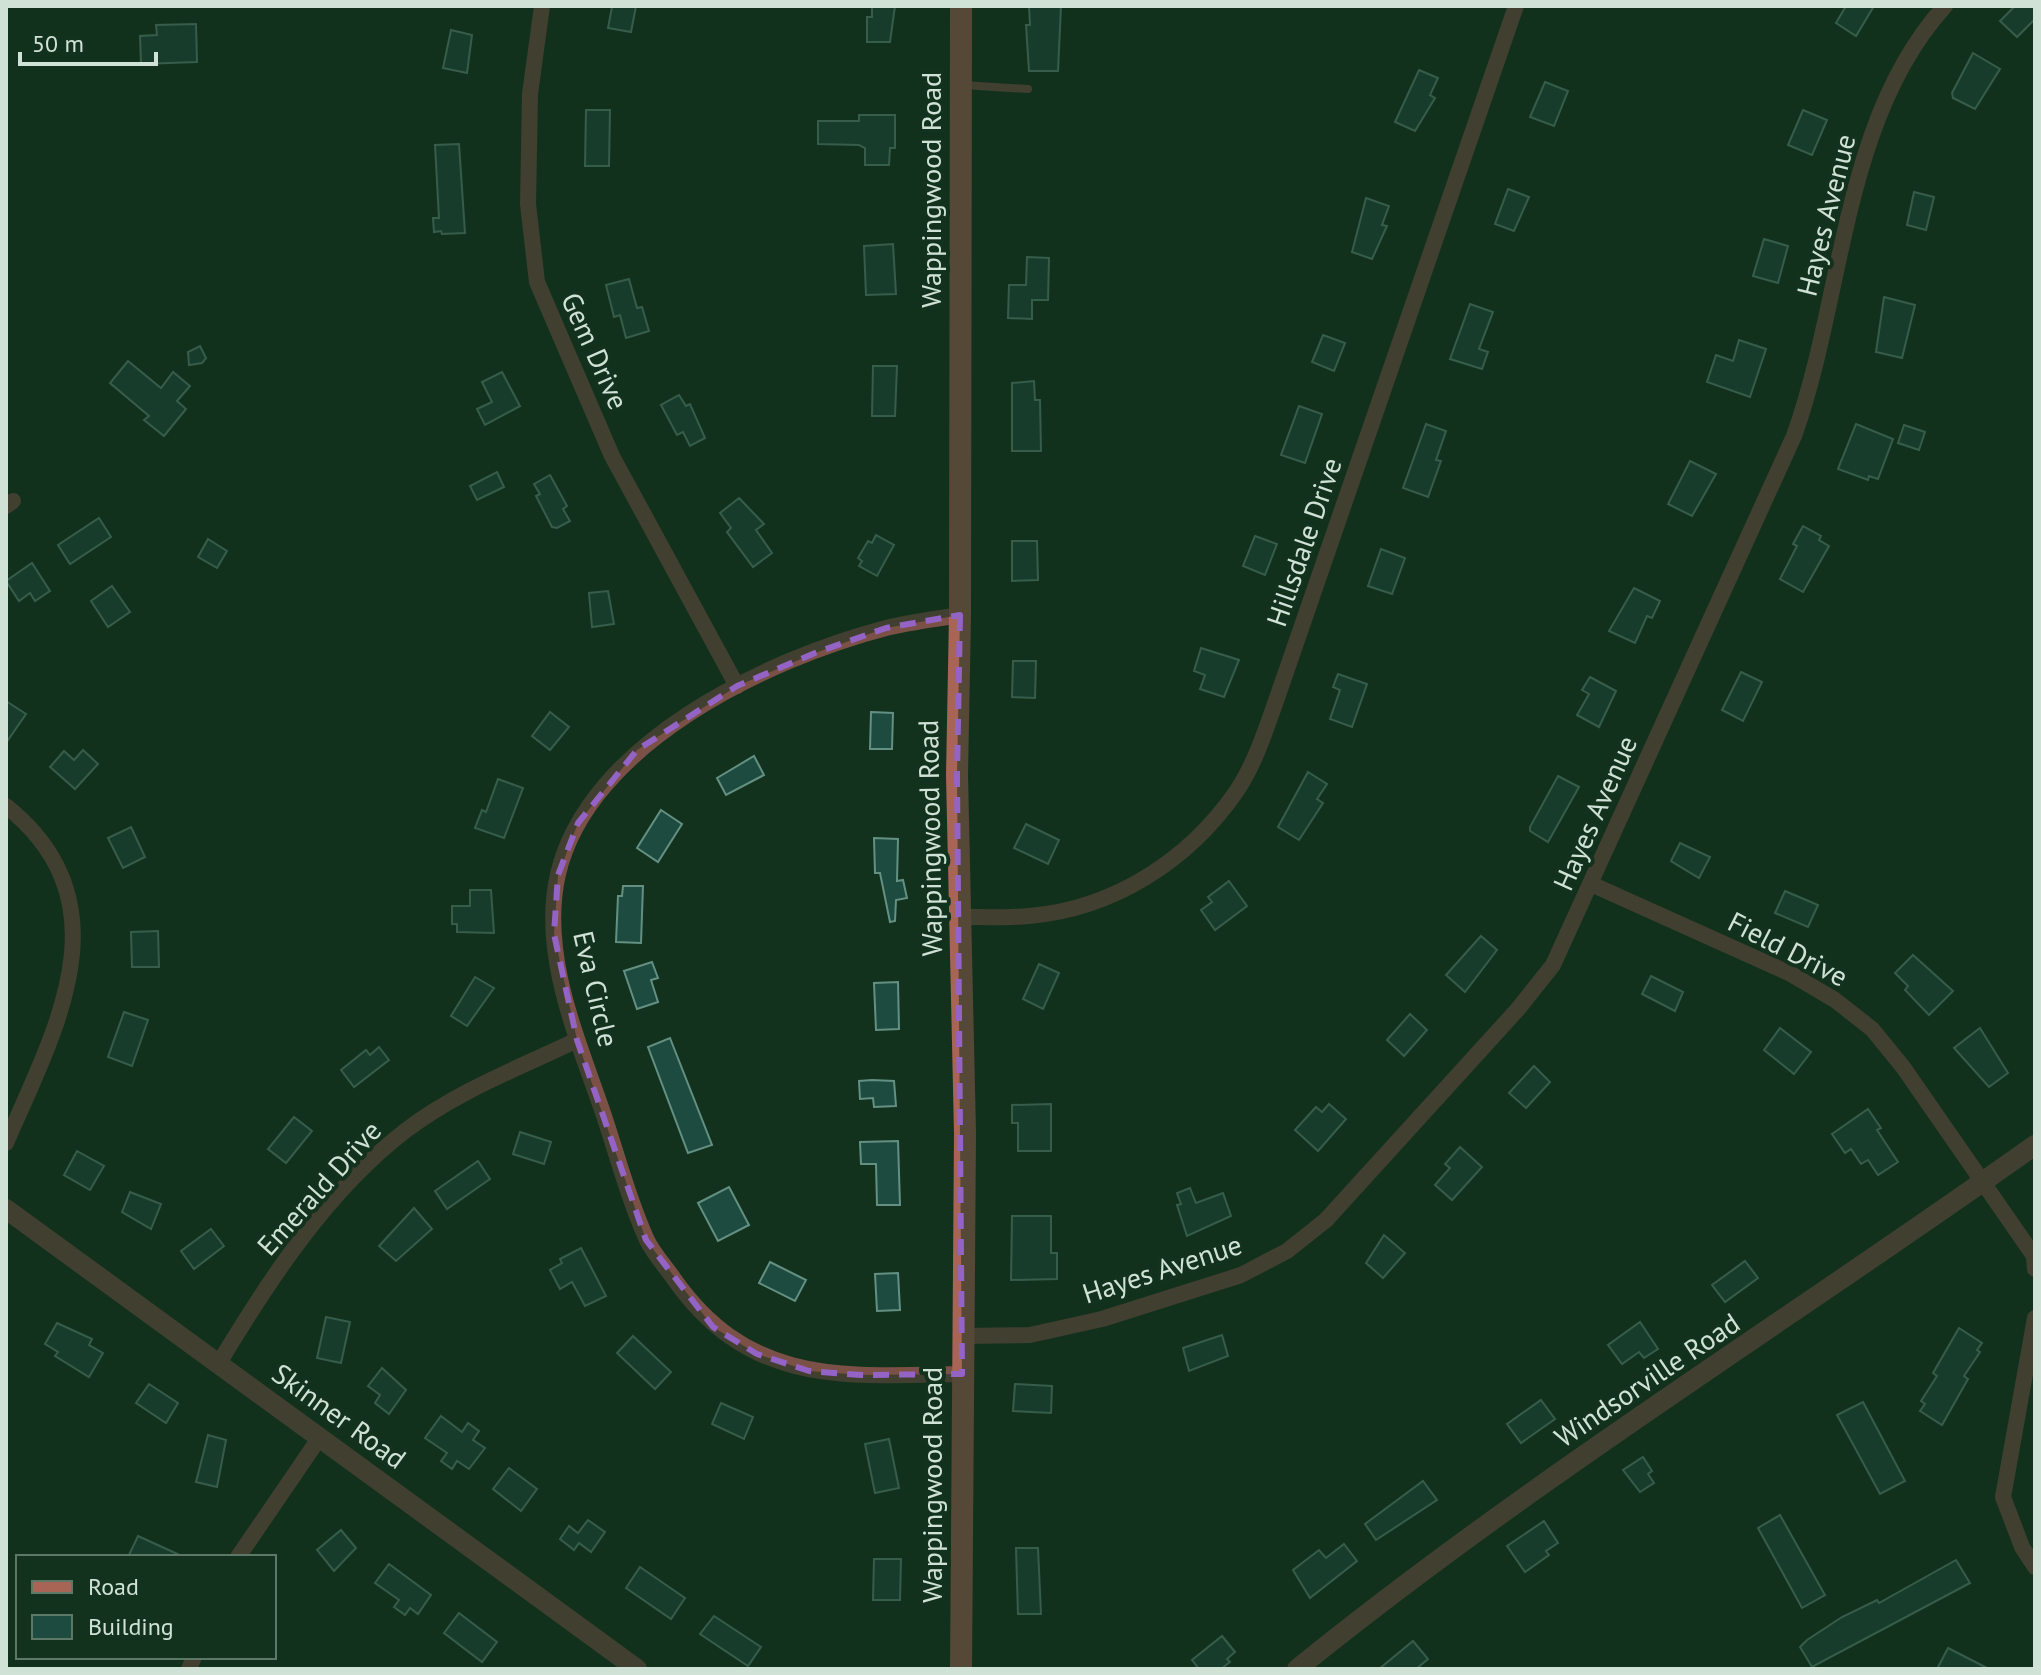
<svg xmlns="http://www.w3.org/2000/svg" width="2041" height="1675" font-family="'PT Sans',sans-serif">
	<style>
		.building { fill: #1e4b3f; stroke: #639082; stroke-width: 2 }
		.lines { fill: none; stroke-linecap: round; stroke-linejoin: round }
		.service { stroke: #7b5046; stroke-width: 8 }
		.minor { stroke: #7b5046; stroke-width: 16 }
		.tertiary { stroke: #7b5046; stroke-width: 20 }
		.secondary { stroke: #a86455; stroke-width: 22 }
		.marked { fill: none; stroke: #9463c6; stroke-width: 6; stroke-dasharray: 16 10; stroke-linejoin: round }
		.labels { text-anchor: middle; stroke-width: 8; stroke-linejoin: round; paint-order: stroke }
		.street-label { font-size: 28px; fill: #d0e2d5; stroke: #12321d }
	</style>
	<rect width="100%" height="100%" fill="#12321d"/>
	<g class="building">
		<polygon points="636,6 631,32 608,28 612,7"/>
		<polygon points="872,6 895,6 890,42 867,42 867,17 872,17"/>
		<polygon points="1029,6 1061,6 1058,71 1029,71 1026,25 1030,25"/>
		<polygon points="1846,6 1874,6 1856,36 1836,23"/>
		<polygon points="2015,6 2035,6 2035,19 2017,37 2000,21"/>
		<polygon points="196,24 197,62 141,64 140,36 157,35 156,25"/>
		<polygon points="451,30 472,35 467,73 443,68"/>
		<polygon points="1973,53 2000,69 1975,109 1953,98 1952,93"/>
		<polygon points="1419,70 1438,78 1430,95 1435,98 1415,131 1395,122"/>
		<polygon points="1545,82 1568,91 1554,126 1530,117"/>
		<polygon points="586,110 610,110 609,166 585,166"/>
		<polygon points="1803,110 1827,120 1812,155 1788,145"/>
		<polygon points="859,115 895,115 895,148 890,148 889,165 865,165 865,148 859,145 818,144 818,121 859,121"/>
		<polygon points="459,144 465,233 442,234 441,231 434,232 433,218 439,218 435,145"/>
		<polygon points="1508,189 1529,197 1514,231 1495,224"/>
		<polygon points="1914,192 1934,197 1926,230 1907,225"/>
		<polygon points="1366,198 1389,206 1382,225 1387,226 1372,259 1352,252"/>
		<polygon points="1764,239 1788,246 1778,283 1753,276"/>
		<polygon points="893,244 896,294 866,295 864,246"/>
		<polygon points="1027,257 1049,258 1048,300 1032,300 1032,319 1008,318 1009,285 1026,285"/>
		<polygon points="629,279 637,308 642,307 649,331 626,338 620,315 614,317 606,285"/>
		<polygon points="1884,297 1915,305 1902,358 1876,352"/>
		<polygon points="1470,304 1493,312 1479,349 1488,352 1482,369 1450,359"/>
		<polygon points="1323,335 1345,343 1334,371 1312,362"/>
		<polygon points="1739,340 1766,349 1750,397 1707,382 1716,355 1733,361"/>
		<polygon points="200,346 206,358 202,363 189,365 188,352"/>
		<polygon points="128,361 161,388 173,372 190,386 177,401 186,409 164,436 144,420 149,416 110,383"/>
		<polygon points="873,366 897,366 895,416 872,416"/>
		<polygon points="502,372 520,406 485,425 477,409 492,402 482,382"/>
		<polygon points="1034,381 1035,400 1040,400 1041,451 1012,451 1012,383"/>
		<polygon points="679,395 686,406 690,404 705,438 690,446 683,432 677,435 661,405"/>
		<polygon points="1299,406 1322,414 1305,463 1281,455"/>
		<polygon points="1426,424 1446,431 1436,460 1441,461 1428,497 1403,488"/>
		<polygon points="1856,424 1893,439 1878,479 1869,476 1868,480 1838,469"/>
		<polygon points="1904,425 1925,432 1919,450 1898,443"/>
		<polygon points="1690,461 1716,474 1692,516 1668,504"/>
		<polygon points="497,472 504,487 477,500 470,486"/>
		<polygon points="550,475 567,506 563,509 570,521 557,528 552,527 536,496 540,494 534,484"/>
		<polygon points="739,498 764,524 756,530 772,553 753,567 727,532 731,528 720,513"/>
		<polygon points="99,518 111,537 70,564 58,545"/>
		<polygon points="1803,526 1821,536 1819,540 1829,546 1803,592 1780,579 1797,546 1793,544"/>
		<polygon points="876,535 894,545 877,576 859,566 862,561 858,558 868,541 872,543"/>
		<polygon points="1255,536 1277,544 1265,575 1243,566"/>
		<polygon points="208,539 227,551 217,568 198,557"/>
		<polygon points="1012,541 1037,541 1038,580 1012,581"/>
		<polygon points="1381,549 1405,558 1392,594 1368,586"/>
		<polygon points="32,563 50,591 35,601 30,593 19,601 6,581"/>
		<polygon points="112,586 130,612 108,627 91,601"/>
		<polygon points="1634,588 1660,601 1652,618 1647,616 1635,643 1609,631"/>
		<polygon points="608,591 614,624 592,627 589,593"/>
		<polygon points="1201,648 1239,660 1224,697 1200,689 1205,675 1194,671"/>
		<polygon points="1013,661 1036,661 1035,698 1012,697"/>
		<polygon points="1741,672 1762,682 1743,721 1722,710"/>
		<polygon points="1338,674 1367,684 1352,727 1330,719 1340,690 1333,687"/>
		<polygon points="1590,677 1616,691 1599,727 1577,715 1589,694 1582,690"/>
		<polygon points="6,701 26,714 6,743"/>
		<polygon points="550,712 569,727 550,750 532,736"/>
		<polygon points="871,712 893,713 892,749 870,749"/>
		<polygon points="83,750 98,764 75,789 50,767 64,751 74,760"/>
		<polygon points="754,756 764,775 726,795 717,778"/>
		<polygon points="1308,772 1327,784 1317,799 1323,803 1299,840 1278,827"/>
		<polygon points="1558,776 1579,787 1548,842 1530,831 1530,827"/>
		<polygon points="498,779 523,788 504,838 475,828 482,810 486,812"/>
		<polygon points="661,810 682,824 658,862 637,848"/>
		<polygon points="1026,824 1059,840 1048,864 1014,848"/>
		<polygon points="131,827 145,857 123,868 108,838"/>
		<polygon points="874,838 898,839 897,881 903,880 907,898 896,900 895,921 890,922 880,873 875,873"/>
		<polygon points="1680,843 1710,857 1699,878 1671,861"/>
		<polygon points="1229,881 1247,906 1215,930 1201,910 1212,902 1208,897"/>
		<polygon points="623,886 643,886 641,943 616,942 618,896 622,896"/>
		<polygon points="470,890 491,890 494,933 457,932 457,924 452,924 452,906 470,906"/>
		<polygon points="1785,891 1818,905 1808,927 1775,913"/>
		<polygon points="158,931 159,967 132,967 131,932"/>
		<polygon points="1481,936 1497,950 1465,992 1446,975"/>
		<polygon points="1913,955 1953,991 1929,1015 1905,990 1908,986 1895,973"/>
		<polygon points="652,962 658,978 651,980 658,1002 637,1009 624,971"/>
		<polygon points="1039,964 1059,973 1043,1009 1023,999"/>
		<polygon points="1651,976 1683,992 1675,1011 1642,994"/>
		<polygon points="475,977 494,988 467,1026 451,1016"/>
		<polygon points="898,982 899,1029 876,1030 874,983"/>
		<polygon points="124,1012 148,1020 132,1066 108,1057"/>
		<polygon points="1410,1014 1427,1030 1404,1056 1387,1040"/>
		<polygon points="1780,1028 1811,1052 1794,1074 1764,1050"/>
		<polygon points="1980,1028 2008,1073 1989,1087 1954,1048"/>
		<polygon points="670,1038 712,1145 688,1153 648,1047"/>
		<polygon points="379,1047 389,1060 354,1087 341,1070 366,1050 370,1055"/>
		<polygon points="1534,1066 1550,1082 1526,1108 1509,1093"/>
		<polygon points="872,1080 894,1081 896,1106 874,1107 873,1098 860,1099 859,1081"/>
		<polygon points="1051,1104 1051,1151 1018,1151 1018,1123 1012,1123 1012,1105"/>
		<polygon points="1329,1104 1346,1119 1318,1151 1295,1130 1316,1107 1322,1112"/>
		<polygon points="1868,1109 1881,1128 1877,1130 1898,1162 1878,1175 1868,1160 1861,1164 1851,1149 1845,1153 1832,1134"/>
		<polygon points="294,1117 312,1131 286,1163 268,1149"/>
		<polygon points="520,1132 551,1142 544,1164 513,1154"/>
		<polygon points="898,1141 900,1205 877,1205 876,1164 861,1164 860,1142"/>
		<polygon points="1460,1147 1482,1167 1452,1200 1435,1185 1450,1168 1445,1164"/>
		<polygon points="77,1151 104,1166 90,1190 64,1175"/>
		<polygon points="478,1161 490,1179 447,1209 435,1191"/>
		<polygon points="729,1187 749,1225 718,1241 698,1203"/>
		<polygon points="1190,1188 1196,1203 1223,1193 1231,1216 1187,1236 1177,1205 1181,1204 1177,1193"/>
		<polygon points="130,1192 161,1204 151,1229 122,1212"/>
		<polygon points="414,1208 432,1229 396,1261 379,1246"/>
		<polygon points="1012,1216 1051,1216 1051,1253 1057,1253 1057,1279 1011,1280"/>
		<polygon points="211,1229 224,1246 194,1269 181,1251"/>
		<polygon points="1384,1235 1405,1253 1383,1278 1366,1263"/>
		<polygon points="581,1248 606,1296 585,1306 572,1282 560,1289 550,1270 562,1263 560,1259"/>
		<polygon points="1745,1261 1758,1278 1725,1302 1712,1285"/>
		<polygon points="770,1262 806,1280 795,1301 759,1283"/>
		<polygon points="898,1273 900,1310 877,1311 875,1274"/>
		<polygon points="326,1317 350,1322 341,1363 317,1358"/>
		<polygon points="1640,1322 1658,1349 1644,1358 1639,1352 1622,1364 1608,1345"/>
		<polygon points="57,1323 92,1339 89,1345 103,1353 89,1377 55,1356 58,1352 45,1344"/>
		<polygon points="1959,1328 1982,1343 1977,1350 1980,1352 1964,1376 1968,1379 1942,1425 1920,1411 1925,1404 1921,1401 1937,1376 1933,1373"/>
		<polygon points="1222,1335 1228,1356 1189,1371 1183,1348"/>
		<polygon points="633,1336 671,1372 655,1389 617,1353"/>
		<polygon points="382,1368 406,1390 389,1414 375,1403 380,1395 368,1386"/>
		<polygon points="149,1384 178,1403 166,1423 136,1403"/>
		<polygon points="1015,1384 1052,1386 1051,1413 1013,1411"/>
		<polygon points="1541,1400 1555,1419 1521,1443 1507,1424"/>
		<polygon points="1863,1402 1905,1481 1880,1494 1837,1415"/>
		<polygon points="721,1403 753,1417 744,1439 712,1424"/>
		<polygon points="441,1416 462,1432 468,1423 479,1431 473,1440 485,1448 469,1469 457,1461 452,1469 441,1461 447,1453 425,1438"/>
		<polygon points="208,1435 226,1440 217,1487 196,1482"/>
		<polygon points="889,1439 899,1488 875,1493 865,1444"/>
		<polygon points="1643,1457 1652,1471 1648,1474 1654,1483 1640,1492 1623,1470"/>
		<polygon points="509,1468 537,1489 521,1511 493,1489"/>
		<polygon points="1423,1481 1437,1500 1376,1540 1365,1524"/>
		<polygon points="1780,1515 1825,1595 1802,1608 1758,1528"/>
		<polygon points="588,1520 605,1532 591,1552 579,1543 574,1550 560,1539 569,1526 578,1533"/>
		<polygon points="1544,1521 1558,1543 1546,1551 1549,1555 1525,1572 1507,1546"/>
		<polygon points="341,1530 356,1548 334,1571 317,1550"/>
		<polygon points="138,1536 184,1557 128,1557"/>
		<polygon points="1344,1544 1357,1561 1310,1598 1293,1570 1319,1550 1326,1558"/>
		<polygon points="1016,1548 1038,1548 1041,1614 1018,1614"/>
		<polygon points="874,1559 901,1559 900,1600 873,1600"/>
		<polygon points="1956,1560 1970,1583 1812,1667 1800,1647 1807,1640 1842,1617 1877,1600 1879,1603"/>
		<polygon points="389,1564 431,1595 418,1614 410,1608 405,1615 394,1607 399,1600 375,1583"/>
		<polygon points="640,1567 685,1598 671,1619 626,1588"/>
		<polygon points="459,1613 497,1642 482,1662 444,1633"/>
		<polygon points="714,1616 761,1647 748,1666 700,1634"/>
		<polygon points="1222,1636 1235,1652 1227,1659 1230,1662 1221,1669 1199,1669 1192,1660"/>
		<polygon points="1413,1641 1428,1659 1416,1669 1379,1669"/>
		<polygon points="1948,1648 1989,1669 1937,1669"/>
	</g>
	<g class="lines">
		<polyline class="service" points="962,85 1028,89"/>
		<g class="minor">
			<polyline points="542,6 530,94 528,204 537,282 612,456 737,686"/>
			<polyline points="6,506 13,501"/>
			<path d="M 960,615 C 936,619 910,622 886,628 C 767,659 588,744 558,874 C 540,952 576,1035 601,1107 C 616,1150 627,1196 646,1238 C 652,1252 665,1266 674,1279 C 750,1387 845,1376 962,1374"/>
			<path d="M 6,806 C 128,903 55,1030 6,1143"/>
			<polyline points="1591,884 1791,974 1835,1000 1872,1029 1903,1067 2034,1256 2035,1269"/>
			<path d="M 962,917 C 984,917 1007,918 1029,916 C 1113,909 1188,861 1236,792 C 1255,764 1266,729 1277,698 L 1516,6"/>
			<polyline points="2035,1318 2003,1497 2022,1547 2035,1567"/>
			<path d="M 963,1336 L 1030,1335 L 1102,1319 L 1241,1275 L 1287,1251 L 1326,1220 L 1518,1009 L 1553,965 L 1794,436 C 1844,297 1842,119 1945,6"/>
			<path d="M 219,1363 C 269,1280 327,1191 405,1131 C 457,1091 519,1068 577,1040"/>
			<polyline points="238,1557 320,1437"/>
			<polyline points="189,1669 194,1657"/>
		</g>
		<g class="tertiary">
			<polyline points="6,1209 637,1669"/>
			<path d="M 1297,1669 C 1532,1479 1789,1320 2035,1145"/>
		</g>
		<polyline class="secondary" points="961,6 960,615 957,775 965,1133 961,1669"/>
	</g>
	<path d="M0 0H2041V1675H0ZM 960,615 L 957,775 L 962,1374 L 861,1375 L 809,1371 L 757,1354 L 713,1327 L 646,1240 L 577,1040 L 554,934 L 558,875 L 578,823 L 637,750 L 737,686 L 815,653 L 886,628 Z" fill="#12321d" fill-opacity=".55" fill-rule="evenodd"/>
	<path class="marked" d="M 960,615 L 957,775 L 962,1374 L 861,1375 L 809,1371 L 757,1354 L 713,1327 L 646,1240 L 577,1040 L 554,934 L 558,875 L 578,823 L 637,750 L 737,686 L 815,653 L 886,628 Z"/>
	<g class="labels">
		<g class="street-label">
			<text transform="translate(931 190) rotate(-90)" y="10">Wappingwood Road</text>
			<text transform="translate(1826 215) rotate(-76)" y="10">Hayes Avenue</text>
			<text transform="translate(595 351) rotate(66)" y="10">Gem Drive</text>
			<text transform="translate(1304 542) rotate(-71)" y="10">Hillsdale Drive</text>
			<text transform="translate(1595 813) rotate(-66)" y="10">Hayes Avenue</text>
			<text transform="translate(930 838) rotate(-91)" y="10">Wappingwood Road</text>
			<text transform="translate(1788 949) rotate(27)" y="10">Field Drive</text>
			<text transform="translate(596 989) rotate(77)" y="10">Eva Circle</text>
			<text transform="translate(319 1188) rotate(-48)" y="10">Emerald Drive</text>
			<text transform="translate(1162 1269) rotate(-18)" y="10">Hayes Avenue</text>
			<text transform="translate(1647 1380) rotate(-34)" y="10">Windsorville Road</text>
			<text transform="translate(339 1416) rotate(36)" y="10">Skinner Road</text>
			<text transform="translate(932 1485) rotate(-90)" y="10">Wappingwood Road</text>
		</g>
	</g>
	<rect width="2041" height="1675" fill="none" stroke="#d0e2d5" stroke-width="16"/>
	<rect x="16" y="1555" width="260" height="104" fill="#12321d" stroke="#5e7867" stroke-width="2"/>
	<rect x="32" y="1581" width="40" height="12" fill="#a86455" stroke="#5e7867" stroke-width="2"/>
	<text x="88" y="1595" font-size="24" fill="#d0e2d5">Road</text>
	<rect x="32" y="1615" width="40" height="24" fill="#1e4b3f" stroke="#5e7867" stroke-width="2"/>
	<text x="88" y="1635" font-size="24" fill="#d0e2d5">Building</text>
	<path d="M20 52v12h136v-12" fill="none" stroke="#d0e2d5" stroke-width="4"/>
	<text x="32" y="52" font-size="24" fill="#d0e2d5" stroke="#12321d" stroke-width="6" paint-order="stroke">50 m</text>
</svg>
